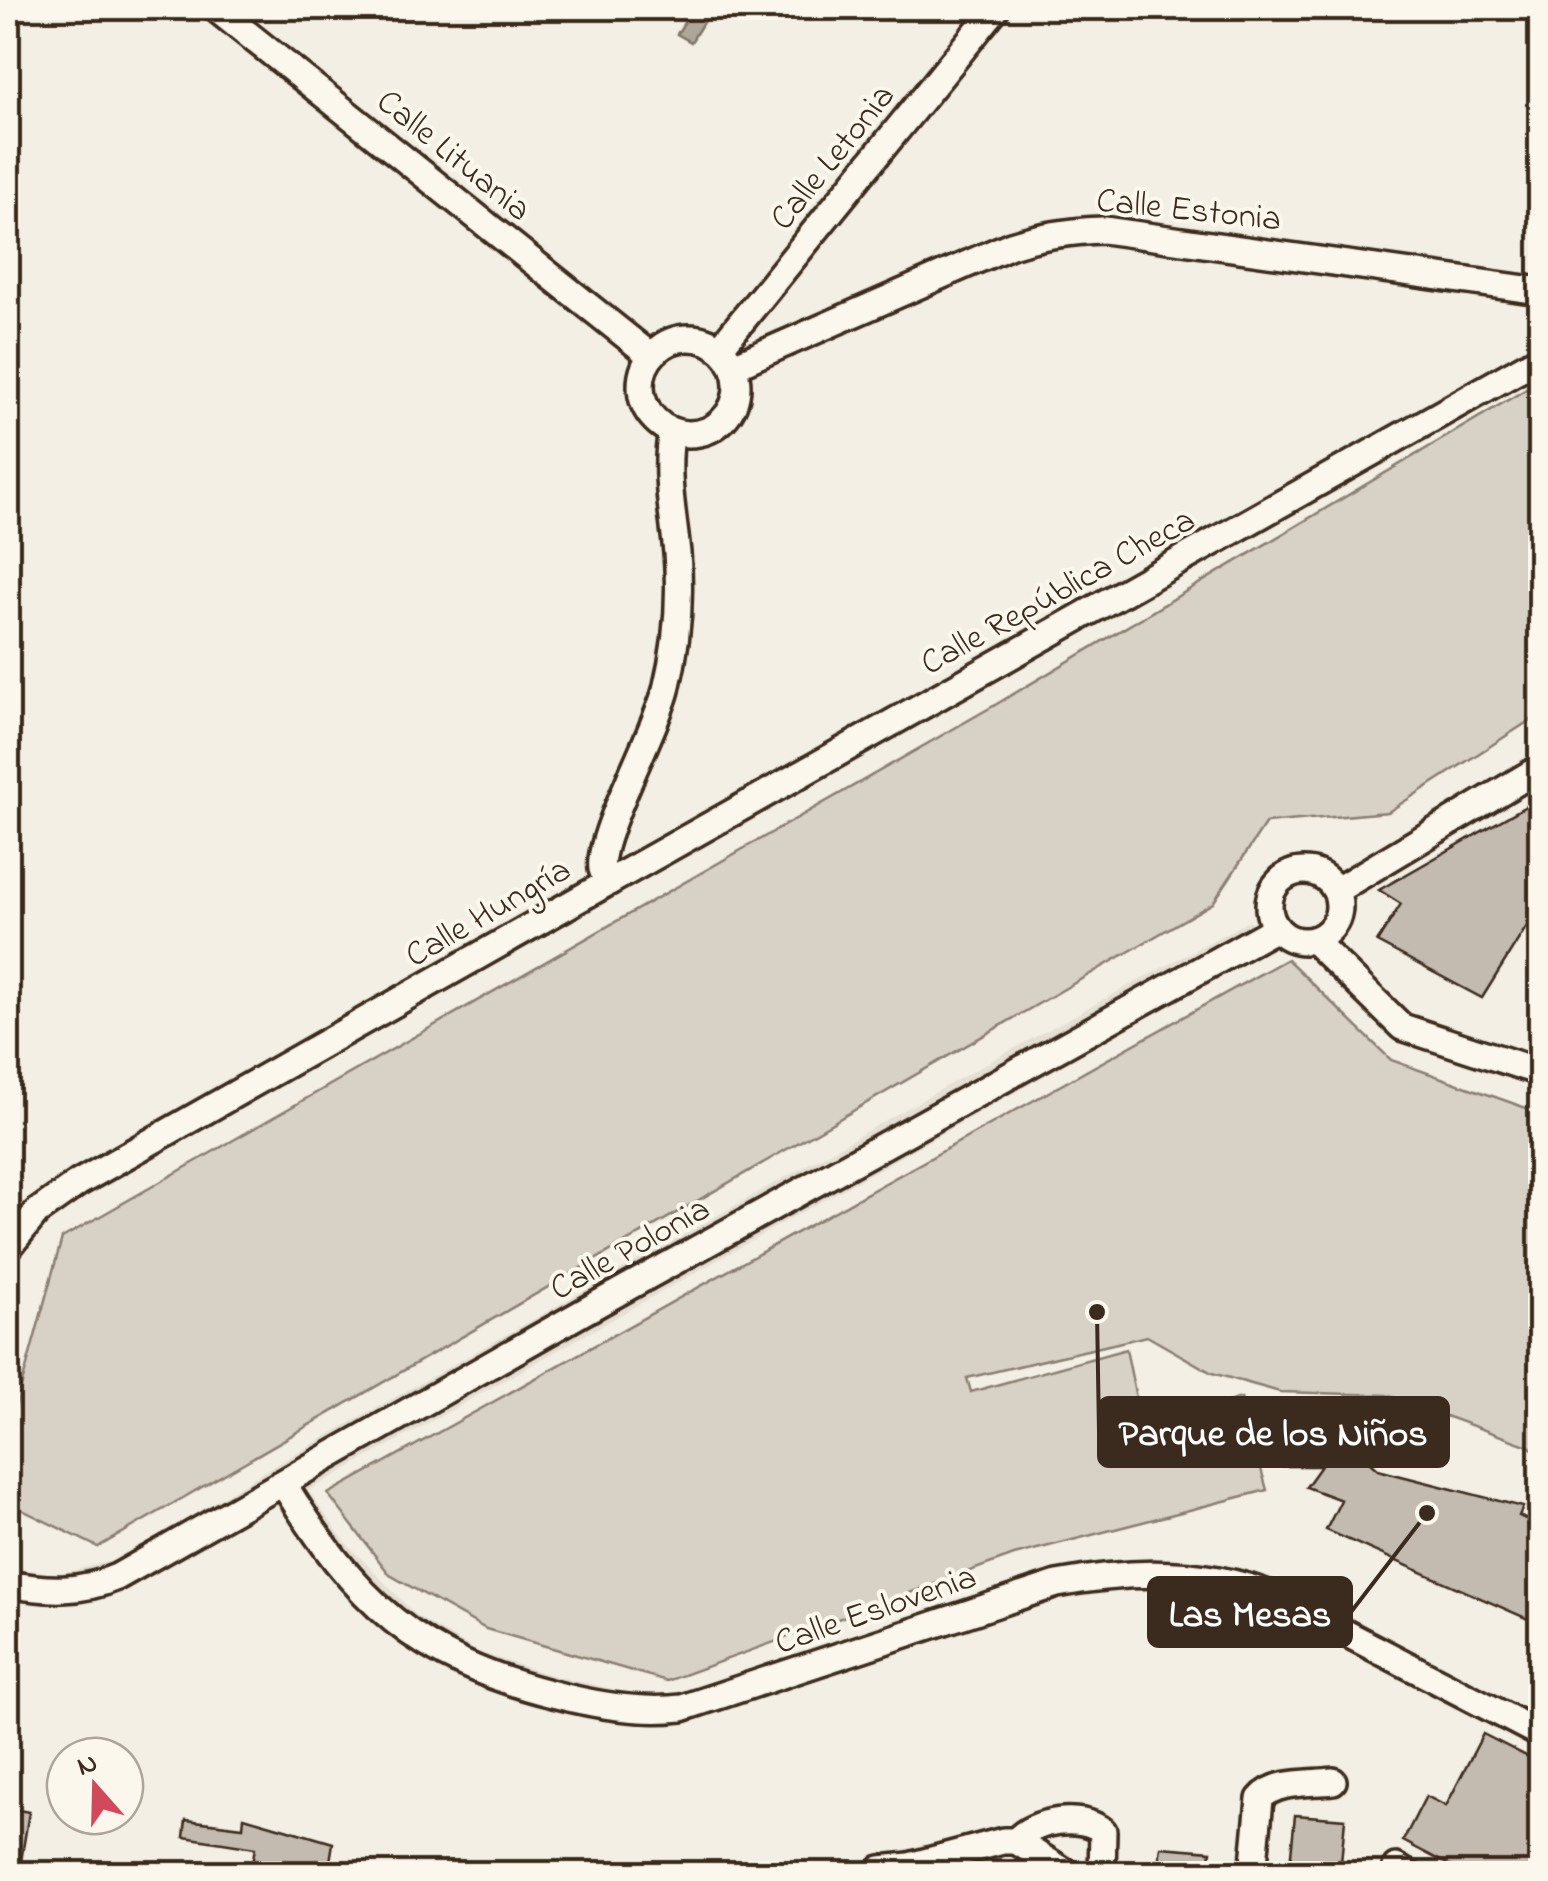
<svg xmlns="http://www.w3.org/2000/svg" width="1548" height="1881" font-family="'Indie Flower',sans-serif">
	<style>
		.built { fill: #e5dfd4 }
		.green { fill: #d8d1c6; stroke: #8a7e72; stroke-width: 2.5 }
		.water { fill: #afa69a; stroke: #817468; stroke-width: 2.5 }
		.building { fill: #c3bbb0; stroke: #3b2a1e; stroke-width: 2.5 }
		.lines { fill: none; stroke-linecap: round; stroke-linejoin: round }
		.minor-casing { stroke: #3b2a1e; stroke-width: 32 }
		.minor { stroke: #fbf7ec; stroke-width: 25 }
		.labels { text-anchor: middle; stroke-width: 8; stroke-linejoin: round; paint-order: stroke }
		.street-label { font-size: 35px; fill: #3b2a1e; stroke: #fbf7ec }
		.leader { fill: none; stroke: #3b2a1e; stroke-width: 4 }
		.callout-dot { fill: #3b2a1e; stroke: #fbf7ec; stroke-width: 4 }
		.callout { fill: #3b2a1e; stroke: #3b2a1e; stroke-width: 4 }
		.callout-label { font-size: 38px; text-anchor: middle; font-weight: bold; fill: #fff }
	</style>
	<rect width="100%" height="100%" fill="#f3efe4"/>
	<filter id="ink" filterUnits="userSpaceOnUse"><feTurbulence type="fractalNoise" baseFrequency=".01" numOctaves="2"/><feDisplacementMap in="SourceGraphic" scale="20" xChannelSelector="R" yChannelSelector="G"/><feConvolveMatrix kernelMatrix="1 2 1 2 8 2 1 2 1" color-interpolation-filters="sRGB"/></filter>
	<g filter="url(#ink)">
		<polygon class="built" points="1250,920 1267,950 308,1491 347,1544 419,1618 478,1652 550,1675 648,1697 713,1685 1048,1573 1089,1567 1153,1561 1225,1566 1284,1585 1272,1611 1203,1593 1121,1588 1068,1596 775,1693 659,1725 581,1716 481,1689 417,1653 357,1607 274,1503 105,1595 62,1603 8,1596 8,1569 59,1574 123,1558 263,1472 998,1057"/>
		<g class="green">
			<polygon points="1540,381 1540,714 1388,812 1266,823 1213,903 98,1547 8,1503 8,1435 62,1238 995,705"/>
			<polygon points="1287,959 1391,1060 1540,1113 1540,1455 1529,1446 1387,1395 1280,1392 1212,1373 1147,1336 967,1378 971,1392 1126,1349 1142,1427 1241,1398 1267,1490 1014,1555 667,1681 486,1629 390,1575 328,1494"/>
		</g>
		<polygon class="water" points="693,8 707,16 691,42 677,34"/>
		<g class="building">
			<polygon points="1540,798 1540,905 1482,998 1377,942 1401,904 1379,890"/>
			<polygon points="1320,1418 1378,1470 1523,1507 1519,1516 1540,1526 1540,1601 1530,1620 1326,1530 1341,1500 1306,1487 1321,1466 1273,1466 1259,1419 1317,1430"/>
			<polygon points="1483,1734 1540,1763 1540,1874 1466,1874 1403,1841 1426,1796 1446,1806"/>
			<polygon points="8,1808 29,1812 19,1874 8,1874"/>
			<polygon points="1295,1815 1345,1819 1340,1874 1289,1874"/>
			<polygon points="244,1817 333,1843 328,1874 250,1874 255,1848 184,1837 186,1820 243,1827"/>
			<polygon points="1161,1847 1211,1851 1208,1874 1157,1874"/>
		</g>
		<g class="lines">
			<g class="minor-casing">
				<g id="minor">
					<polyline points="215,8 651,356"/>
					<circle cx="689" cy="386" r="48"/>
					<polyline points="720,348 996,8"/>
					<path d="M 734,366 L 1011,245 C 1042,235 1071,231 1104,230 L 1540,291"/>
					<circle cx="1304" cy="906" r="35"/>
					<polyline points="609,882 1540,358"/>
					<polyline points="1337,890 1540,768"/>
					<polyline points="1313,940 1402,1027 1540,1072"/>
					<path d="M 8,1248 L 37,1212 L 78,1183 L 609,882 C 606,878 603,873 602,869 C 596,839 656,730 666,690 C 677,645 681,599 677,553 C 673,513 664,471 672,431"/>
					<path d="M 283,1483 C 355,1601 416,1660 553,1694 C 595,1705 639,1713 682,1708 L 1057,1584 C 1130,1570 1209,1568 1278,1598 L 1540,1734"/>
					<path d="M 8,1584 C 46,1591 80,1593 117,1577 L 585,1311 L 1276,928"/>
					<path d="M 1016,1841 C 1033,1820 1082,1813 1103,1831 L 1102,1874"/>
					<polyline points="1396,1867 1408,1874"/>
					<polyline points="881,1869 909,1866 1003,1841 1016,1841 1069,1874"/>
					<path d="M 1253,1874 L 1260,1799 C 1275,1780 1310,1784 1333,1781"/>
				</g>
			</g>
			<use href="#minor" class="minor"/>
		</g>
	</g>
	<g class="labels">
		<g class="street-label">
			<text transform="translate(455 154) rotate(39)" y="12">Calle Lituania</text>
			<text transform="translate(831 156) rotate(-51)" y="12">Calle Letonia</text>
			<text transform="translate(1189 208) rotate(6)" y="12">Calle Estonia</text>
			<text transform="translate(1057 590) rotate(-29)" y="12">Calle República Checa</text>
			<text transform="translate(487 911) rotate(-30)" y="12">Calle Hungría</text>
			<text transform="translate(629 1247) rotate(-29)" y="12">Calle Polonia</text>
			<text transform="translate(875 1608) rotate(-19)" y="12">Calle Eslovenia</text>
		</g>
	</g>
	<path class="leader" d="M1097 1312L1099 1432M1427 1513L1351 1612"/>
	<g class="callout-dot">
		<circle cx="1097" cy="1312" r="10"/>
		<circle cx="1427" cy="1513" r="10"/>
	</g>
	<g class="callout">
		<rect x="1099" y="1398" width="349" height="68" rx="10"/>
		<rect x="1149" y="1578" width="202" height="68" rx="10"/>
	</g>
	<g class="callout-label">
		<text x="1273" y="1445">Parque de los Niños</text>
		<text x="1250" y="1626">Las Mesas</text>
	</g>
	<rect width="1548" height="1881" fill="none" stroke="#fbf7ec" stroke-width="40"/>
	<rect x="20" y="20" width="1508" height="1841" fill="none" stroke="#3b2a1e" stroke-width="4" filter="url(#ink)"/>
	<g transform="translate(95 1786) rotate(340)"><circle r="48" fill="#fbf7ec" stroke="#aea59a" stroke-width="2.5"/>
	<path d="M0-8L18 38L0 25L-18 38Z" fill="#d1495b"/>
	<text y="-15" font-size="28" font-weight="bold" text-anchor="middle" fill="#3b2a1e">N</text>
	</g>
</svg>
